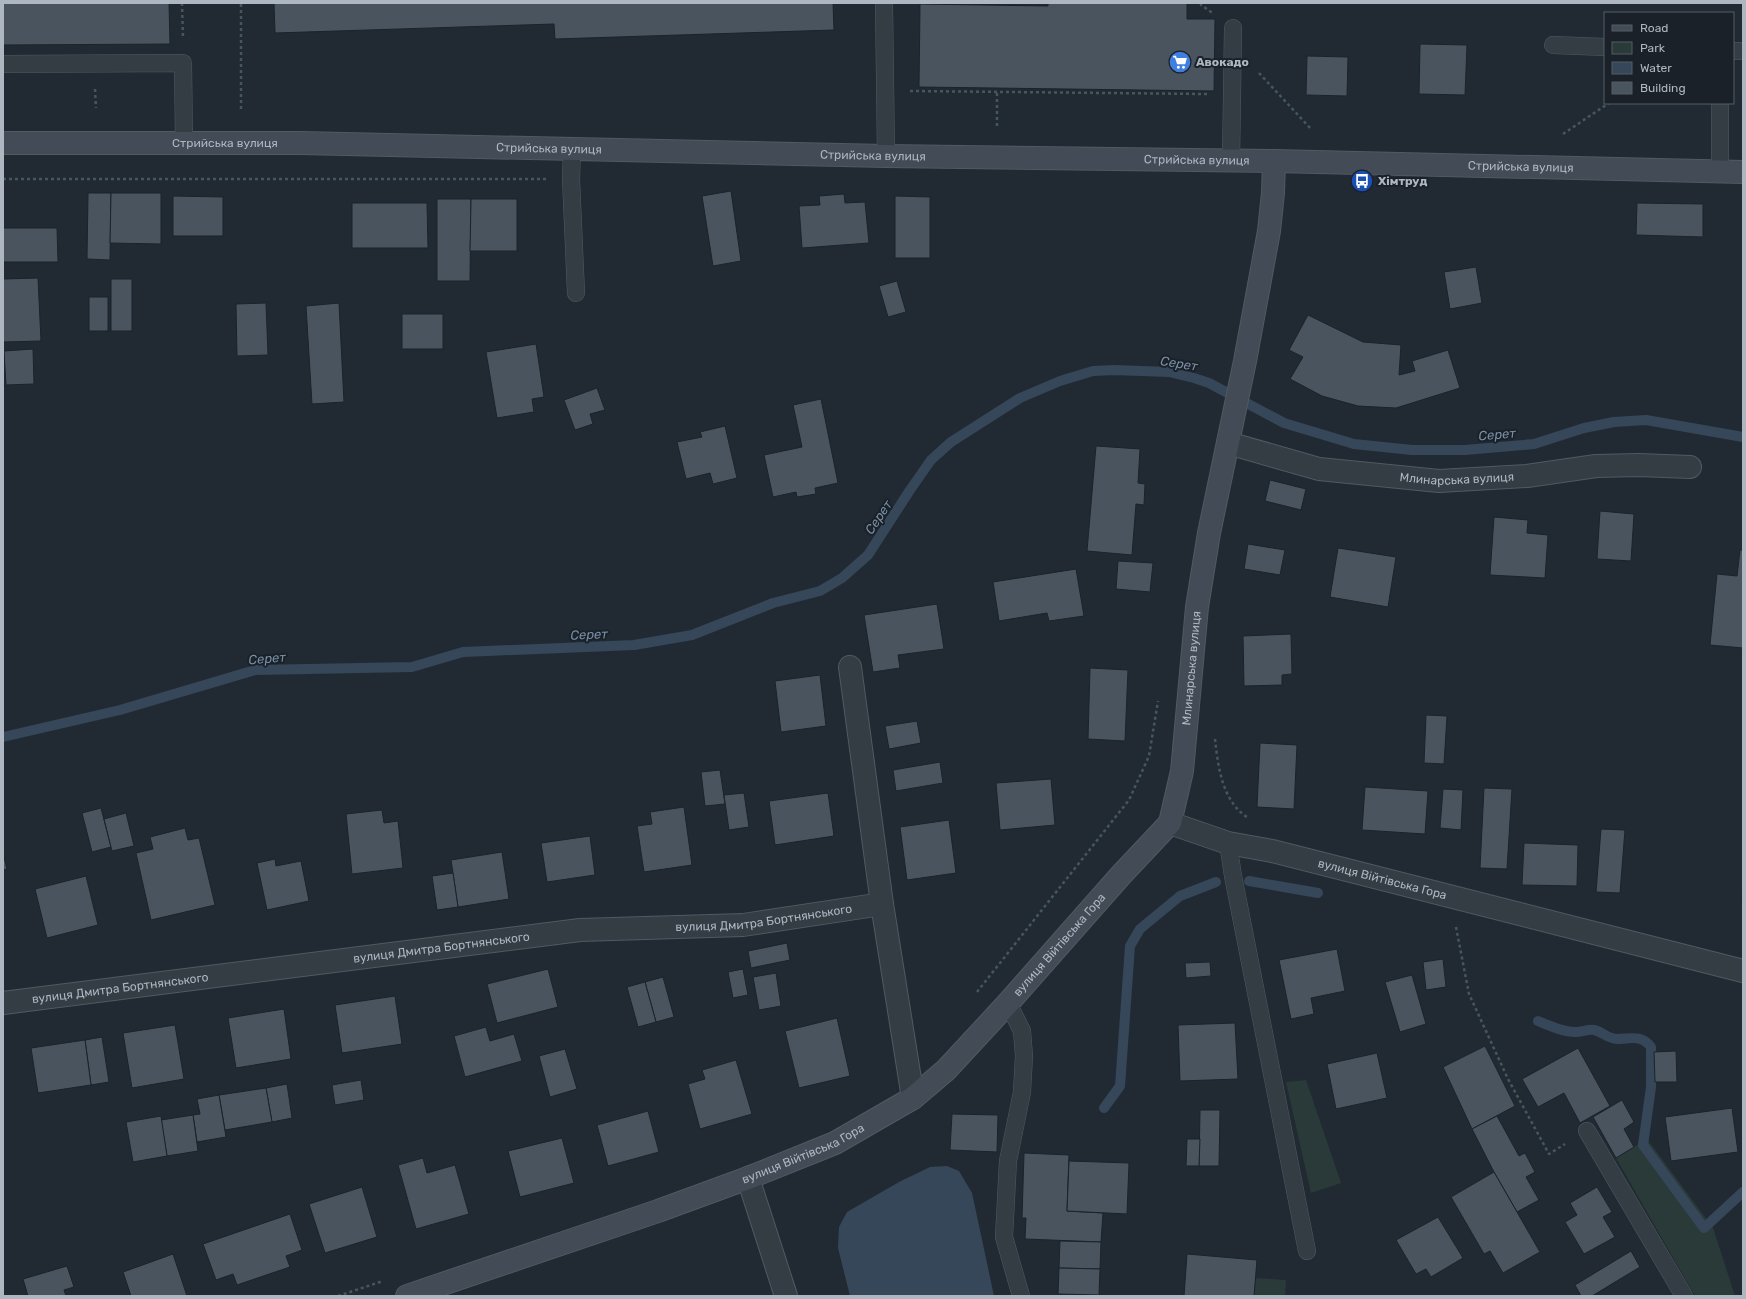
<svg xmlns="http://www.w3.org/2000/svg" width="1746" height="1299" font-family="Rubik,sans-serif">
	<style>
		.green { fill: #293a39 }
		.water { fill: #364759 }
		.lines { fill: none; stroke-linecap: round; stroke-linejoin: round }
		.stream { stroke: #364759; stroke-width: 10 }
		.building { fill: #49545f; stroke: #1b232a }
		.lane-casing { stroke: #515962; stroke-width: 18 }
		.street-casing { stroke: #515962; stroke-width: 24 }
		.secondary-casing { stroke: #515962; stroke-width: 24 }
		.path { stroke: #465759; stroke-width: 2.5; stroke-dasharray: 3 3; stroke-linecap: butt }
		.lane { stroke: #343c44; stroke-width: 17 }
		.street { stroke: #343c44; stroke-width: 22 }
		.secondary { stroke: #424b56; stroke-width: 22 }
		.labels { text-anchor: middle; stroke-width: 4; stroke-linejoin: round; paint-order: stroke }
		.poi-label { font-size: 12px; font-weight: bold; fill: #aeb6c1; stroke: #1a2128; text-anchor: start }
		.street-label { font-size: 12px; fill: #aeb6c1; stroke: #1a2128 }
		.water-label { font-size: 13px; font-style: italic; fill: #798fa7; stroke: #1a2128 }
	</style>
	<rect width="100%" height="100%" fill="#212a33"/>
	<g class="green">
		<polygon points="1306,1080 1341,1183 1311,1193 1286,1082"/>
		<polygon points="1647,1139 1713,1228 1735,1296 1695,1296 1616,1158"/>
		<polygon points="1255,1278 1286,1280 1285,1296 1254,1296"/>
	</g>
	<polygon class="water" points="947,1166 959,1171 972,1193 994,1296 850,1296 838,1248 839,1227 847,1212 899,1182 930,1167"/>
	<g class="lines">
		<g class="stream">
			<polyline points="3,737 120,710 255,670 412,667 463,652 634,645 692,635 773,603 820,591 842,578 868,555 910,490 931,460 951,442 1020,398 1060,381 1093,371 1114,370 1169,372 1194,378 1209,383 1284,423 1354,444 1412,450 1465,450 1534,444 1584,428 1614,422 1646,420 1743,437"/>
			<polyline points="1249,881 1318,893"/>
			<path d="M 1538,1021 C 1550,1026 1563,1032 1576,1032 C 1582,1032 1588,1029 1594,1030 C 1603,1032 1608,1039 1617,1039 C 1630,1039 1641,1034 1651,1047 L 1651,1087 L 1643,1145 L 1704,1228 L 1743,1192"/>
			<polyline points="1104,1108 1120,1086 1130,946 1140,929 1180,896 1216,882"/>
		</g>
	</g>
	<g class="building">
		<polygon points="3,3 169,3 170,44 3,45"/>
		<polygon points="274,3 833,3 834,30 555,39 554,24 275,33"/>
		<polygon points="1048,3 1187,3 1187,19 1215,19 1214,91 919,87 920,4 1048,6"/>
		<polygon points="1420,44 1467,45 1465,95 1419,94"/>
		<polygon points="1307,56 1348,57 1347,96 1306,95"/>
		<polygon points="731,191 741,261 713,266 702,196"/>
		<polygon points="88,193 111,193 110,260 87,259"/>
		<polygon points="111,193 161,193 161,244 110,243"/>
		<polygon points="844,194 845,203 865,202 869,243 802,248 799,206 820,205 819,196"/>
		<polygon points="173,196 223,197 223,236 173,236"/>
		<polygon points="895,196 930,197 930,258 895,258"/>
		<polygon points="437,199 471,199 470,281 437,281"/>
		<polygon points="471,199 517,199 517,251 470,251"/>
		<polygon points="352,203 427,203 428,248 352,248"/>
		<polygon points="1637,203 1703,204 1703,237 1636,235"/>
		<polygon points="3,228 57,228 58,262 3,262"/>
		<polygon points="1476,267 1482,303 1450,309 1444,272"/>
		<polygon points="38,278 41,341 3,342 3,279"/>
		<rect x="111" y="279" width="21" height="52"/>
		<polygon points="897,281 906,312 888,317 879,286"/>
		<rect x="89" y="297" width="19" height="34"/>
		<polygon points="266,303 268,355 237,356 236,304"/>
		<polygon points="339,303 344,402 312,404 306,306"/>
		<rect x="402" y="314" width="41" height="35"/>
		<polygon points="1308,315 1363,342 1401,345 1399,375 1415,371 1412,361 1448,350 1460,388 1396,408 1358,406 1322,396 1290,379 1303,357 1289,350"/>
		<polygon points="536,344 544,397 532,399 534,412 497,418 486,352"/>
		<polygon points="33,349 34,384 6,385 4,351"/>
		<polygon points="597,388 605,410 590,414 593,424 575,430 564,400"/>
		<polygon points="821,399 838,483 815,488 816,494 797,497 796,492 773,497 764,455 802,447 793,405"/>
		<polygon points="725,426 737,478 713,484 710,473 686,479 677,442 702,437 700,432"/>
		<polygon points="1096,446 1140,449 1138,483 1145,484 1144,505 1136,504 1132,555 1087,551"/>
		<polygon points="1270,480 1306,489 1301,510 1265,501"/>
		<polygon points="1600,511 1634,514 1631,561 1597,559"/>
		<polygon points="1494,517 1528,520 1527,533 1548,535 1545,578 1490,575"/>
		<polygon points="1248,544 1285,550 1280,575 1244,569"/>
		<polygon points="1338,548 1396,557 1388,607 1330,597"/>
		<polygon points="1740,550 1743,550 1743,648 1710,645 1717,574 1737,576"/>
		<polygon points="1118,561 1153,563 1150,592 1116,589"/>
		<polygon points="1076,569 1084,616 1049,621 1047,613 999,621 993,582"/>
		<polygon points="937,604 944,649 898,655 900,668 873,672 864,615"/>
		<polygon points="1291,634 1292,674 1282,675 1282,685 1244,686 1243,636"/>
		<polygon points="1090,668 1128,670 1125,741 1088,739"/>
		<polygon points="820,675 826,726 781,732 775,681"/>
		<polygon points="1426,715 1447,716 1444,764 1424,763"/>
		<polygon points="917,721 921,743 889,749 885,726"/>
		<polygon points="1260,743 1297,745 1294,809 1257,807"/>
		<polygon points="940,762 943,783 896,791 893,770"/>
		<polygon points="720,770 725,804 705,806 701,772"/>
		<polygon points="1051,779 1055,825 1000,830 996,783"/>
		<polygon points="1365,787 1428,791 1425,834 1362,830"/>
		<polygon points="1484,788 1512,789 1507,869 1480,868"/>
		<polygon points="1443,789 1463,790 1461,830 1440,828"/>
		<polygon points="744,793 749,827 729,830 724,795"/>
		<polygon points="828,793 834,836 775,845 769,801"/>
		<polygon points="684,807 692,865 644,872 637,826 652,824 650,812"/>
		<polygon points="101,808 111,847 92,852 82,813"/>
		<polygon points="382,810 384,823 398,821 403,868 352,874 346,814"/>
		<polygon points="126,813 134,846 112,851 104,819"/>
		<polygon points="949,820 956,873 907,880 900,827"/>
		<polygon points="185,828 188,840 199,838 215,905 151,920 136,853 153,849 150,837"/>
		<polygon points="1601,829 1625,830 1620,893 1596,892"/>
		<polygon points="590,836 595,875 547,882 541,843"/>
		<polygon points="1524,843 1578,845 1577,886 1522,885"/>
		<polygon points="502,852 509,899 458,907 451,860"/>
		<polygon points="3,853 7,869 3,870"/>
		<polygon points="275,859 276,866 301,861 309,901 267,910 257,863"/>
		<polygon points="453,873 458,907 437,910 432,876"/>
		<polygon points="86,876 98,925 47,938 35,889"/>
		<polygon points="1743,881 1743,904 1742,904"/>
		<polygon points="787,943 790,960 751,968 748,951"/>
		<polygon points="1337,949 1345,991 1311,998 1314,1014 1291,1019 1279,960"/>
		<polygon points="1443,959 1446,987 1426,990 1423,962"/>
		<polygon points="1210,962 1211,976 1186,978 1185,963"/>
		<polygon points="548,969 558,1007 497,1023 487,984"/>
		<polygon points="743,969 748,995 733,998 728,972"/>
		<polygon points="776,973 781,1006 759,1010 753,977"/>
		<polygon points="1412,975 1426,1024 1400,1032 1385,982"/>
		<polygon points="663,977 674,1017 656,1022 645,982"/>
		<polygon points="645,982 656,1022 638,1027 627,987"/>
		<polygon points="395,996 402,1044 342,1053 335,1005"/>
		<polygon points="284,1009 291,1059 236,1068 228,1018"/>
		<polygon points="837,1018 850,1076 799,1088 785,1031"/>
		<polygon points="1235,1023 1238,1079 1180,1081 1178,1025"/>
		<polygon points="175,1025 184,1079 132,1088 123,1033"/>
		<polygon points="486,1027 490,1041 514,1034 522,1061 465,1077 454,1036"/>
		<polygon points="102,1037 109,1082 91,1085 85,1040"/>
		<polygon points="85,1040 91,1085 38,1093 31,1048"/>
		<polygon points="1485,1046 1515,1106 1472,1129 1443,1067"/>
		<polygon points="1578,1048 1610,1106 1580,1123 1564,1093 1538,1107 1522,1079"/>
		<polygon points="565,1049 577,1089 550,1097 539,1056"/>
		<polygon points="1676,1051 1677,1082 1655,1082 1654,1052"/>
		<polygon points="1377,1053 1387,1098 1336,1109 1327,1064"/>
		<polygon points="736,1060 752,1114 700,1129 688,1084 705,1079 702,1070"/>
		<polygon points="361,1080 364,1100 335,1105 332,1085"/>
		<polygon points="287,1084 292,1118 272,1122 266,1088"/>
		<polygon points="266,1088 272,1122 225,1130 219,1095"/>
		<polygon points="219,1095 226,1137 197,1142 193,1115 200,1114 197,1099"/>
		<polygon points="1622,1100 1634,1122 1624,1129 1634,1147 1616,1158 1593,1117"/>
		<polygon points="1732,1108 1738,1152 1671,1161 1665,1117"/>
		<polygon points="1200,1110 1220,1110 1219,1166 1199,1166"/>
		<polygon points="648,1111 659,1152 608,1166 597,1125"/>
		<polygon points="952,1114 998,1115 997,1152 950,1150"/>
		<polygon points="193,1115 198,1151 167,1156 161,1120"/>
		<polygon points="161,1116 167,1156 133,1162 126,1122"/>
		<polygon points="1497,1116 1519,1156 1525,1153 1535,1172 1526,1177 1539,1200 1517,1212 1494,1172 1472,1129"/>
		<polygon points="562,1138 574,1183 520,1197 508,1151"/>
		<polygon points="1187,1139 1200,1139 1199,1166 1186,1166"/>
		<polygon points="1024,1153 1069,1155 1067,1211 1103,1213 1101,1242 1025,1239 1026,1218 1022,1218"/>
		<polygon points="423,1158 427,1173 455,1165 469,1214 416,1229 398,1165"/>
		<polygon points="1069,1161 1129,1163 1127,1214 1067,1211"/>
		<polygon points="1494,1172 1540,1252 1503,1273 1490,1251 1484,1254 1451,1197"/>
		<polygon points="362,1187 377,1237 325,1253 309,1204"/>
		<polygon points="1597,1187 1612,1212 1603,1217 1615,1237 1584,1254 1565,1222 1577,1215 1570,1203"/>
		<polygon points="290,1214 302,1250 286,1256 290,1267 237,1285 233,1274 216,1280 203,1244"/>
		<polygon points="1438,1217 1463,1258 1431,1277 1426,1269 1416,1274 1396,1240"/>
		<polygon points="1060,1241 1101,1242 1100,1269 1059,1268"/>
		<polygon points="1631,1251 1640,1267 1592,1296 1581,1296 1575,1285"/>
		<polygon points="173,1254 187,1296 131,1296 123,1272"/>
		<polygon points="1187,1254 1257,1260 1254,1296 1184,1296"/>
		<polygon points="67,1266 74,1287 64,1290 66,1296 28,1296 23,1279"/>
		<polygon points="1059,1268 1100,1269 1099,1295 1058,1294"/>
	</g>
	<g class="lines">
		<g class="lane-casing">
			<g id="lane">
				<polyline points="884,3 886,156"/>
				<polyline points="1553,45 1605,47"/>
				<polyline points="1733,51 1743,51"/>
				<polyline points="3,64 183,63 184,142"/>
				<polyline points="572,149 571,179 576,293"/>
				<polyline points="1231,161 1233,28"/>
				<polyline points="1720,171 1720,103"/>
				<polyline points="1228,843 1233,876 1307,1251"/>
				<polyline points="1008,1003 1022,1031 1024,1056 1022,1092 1008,1161 1004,1237 1021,1296"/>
				<polyline points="1587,1131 1684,1296"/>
			</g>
		</g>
		<g class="street-casing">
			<g id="street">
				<path id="s1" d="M 1228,443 L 1319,469 L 1439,481 L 1527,476 L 1596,466 L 1639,465 L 1690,467"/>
				<polyline points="850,667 882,904 913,1098"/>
				<path id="s2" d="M 1170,823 L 1228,843 L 1272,851 L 1743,971"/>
				<path id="s3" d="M 3,1003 L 580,930 L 743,925 L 882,904"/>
				<polyline points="748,1178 786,1296"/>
			</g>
		</g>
		<g class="secondary-casing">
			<g id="secondary">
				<path id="s4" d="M 3,143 L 301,143 L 886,156 L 1274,161 L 1743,172"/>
				<path id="s5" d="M 407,1296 L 658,1211 L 748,1178 L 835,1143 L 913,1098 L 946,1070 L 1008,1003 L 1121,875 L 1170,823 L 1182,771 L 1197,607 L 1209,533 L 1245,361 L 1269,231 L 1273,193 L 1274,161"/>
			</g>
		</g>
		<g class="path">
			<polyline points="182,3 183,38"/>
			<polyline points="1201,3 1201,5 1214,14"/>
			<polyline points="1259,73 1312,130"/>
			<polyline points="95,89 96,108"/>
			<polyline points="910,91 1207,94"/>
			<polyline points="241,109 241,3"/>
			<polyline points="997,126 997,92"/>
			<polyline points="1563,134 1609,103"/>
			<polyline points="3,179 546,179"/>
			<path d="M 1215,739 C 1218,766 1222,801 1247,817"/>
			<polyline points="1456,927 1469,994 1508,1079 1549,1154 1565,1144"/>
			<polyline points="977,992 1129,800 1149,756 1158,701"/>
			<polyline points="338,1296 383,1281"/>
		</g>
		<use href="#lane" class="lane"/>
		<use href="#street" class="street"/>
		<use href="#secondary" class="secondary"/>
	</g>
	<defs>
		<g id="supermarket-disc" transform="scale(1.15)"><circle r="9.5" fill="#3f7fe0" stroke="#1a2128"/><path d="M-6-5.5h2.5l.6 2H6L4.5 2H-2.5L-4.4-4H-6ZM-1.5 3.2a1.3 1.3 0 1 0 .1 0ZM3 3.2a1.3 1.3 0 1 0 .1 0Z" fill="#fff"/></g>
		<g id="bus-disc" transform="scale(1.15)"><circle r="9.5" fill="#1a4fb4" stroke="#1a2128"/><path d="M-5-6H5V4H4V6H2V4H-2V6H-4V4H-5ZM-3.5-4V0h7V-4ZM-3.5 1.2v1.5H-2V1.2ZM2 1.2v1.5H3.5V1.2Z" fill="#fff"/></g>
	</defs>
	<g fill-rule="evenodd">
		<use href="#supermarket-disc" x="1180" y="62"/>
		<use href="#bus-disc" x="1362" y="181"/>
	</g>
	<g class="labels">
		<g class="poi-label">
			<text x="1196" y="66">Авокадо</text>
			<text x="1378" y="185">Хімтруд</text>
		</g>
		<g class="street-label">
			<text dy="4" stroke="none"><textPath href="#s4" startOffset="222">Стрийська вулиця</textPath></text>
			<text dy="4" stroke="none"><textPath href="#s4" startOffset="546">Стрийська вулиця</textPath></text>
			<text dy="4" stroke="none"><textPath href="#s4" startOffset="870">Стрийська вулиця</textPath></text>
			<text dy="4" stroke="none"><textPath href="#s4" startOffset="1194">Стрийська вулиця</textPath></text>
			<text dy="4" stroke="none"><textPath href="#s4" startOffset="1518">Стрийська вулиця</textPath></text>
			<text dy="4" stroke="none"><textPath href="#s1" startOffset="233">Млинарська вулиця</textPath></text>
			<text dy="4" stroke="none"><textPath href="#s5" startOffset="1078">Млинарська вулиця</textPath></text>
			<text dy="4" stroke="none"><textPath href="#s2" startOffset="220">вулиця Війтівська Гора</textPath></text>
			<text dy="4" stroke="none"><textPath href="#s3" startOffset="766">вулиця Дмитра Бортнянського</textPath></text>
			<text dy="4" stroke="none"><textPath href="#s5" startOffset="757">вулиця Війтівська Гора</textPath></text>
			<text dy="4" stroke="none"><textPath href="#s3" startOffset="442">вулиця Дмитра Бортнянського</textPath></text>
			<text dy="4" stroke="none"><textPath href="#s3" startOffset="118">вулиця Дмитра Бортнянського</textPath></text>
			<text dy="4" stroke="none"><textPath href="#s5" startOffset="421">вулиця Війтівська Гора</textPath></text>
		</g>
		<g class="water-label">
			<text transform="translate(1179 363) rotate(9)" y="5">Серет</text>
			<text transform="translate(1497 434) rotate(-5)" y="5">Серет</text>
			<text transform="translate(878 517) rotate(-56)" y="5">Серет</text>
			<text transform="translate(589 634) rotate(-2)" y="5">Серет</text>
			<text transform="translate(267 658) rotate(-5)" y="5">Серет</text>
		</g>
	</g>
	<rect width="1746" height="1299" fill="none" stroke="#aeb6c1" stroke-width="8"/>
	<rect x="1604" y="12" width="130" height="92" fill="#1a2128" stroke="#555d65"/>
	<rect x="1612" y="25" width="20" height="6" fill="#424b56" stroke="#555d65"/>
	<text x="1640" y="32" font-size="12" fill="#aeb6c1">Road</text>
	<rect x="1612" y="42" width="20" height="12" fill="#293a39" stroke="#555d65"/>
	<text x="1640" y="52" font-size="12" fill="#aeb6c1">Park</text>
	<rect x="1612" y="62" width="20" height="12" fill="#364759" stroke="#555d65"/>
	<text x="1640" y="72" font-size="12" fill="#aeb6c1">Water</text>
	<rect x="1612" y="82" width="20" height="12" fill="#49545f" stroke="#555d65"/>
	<text x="1640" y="92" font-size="12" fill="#aeb6c1">Building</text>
</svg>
